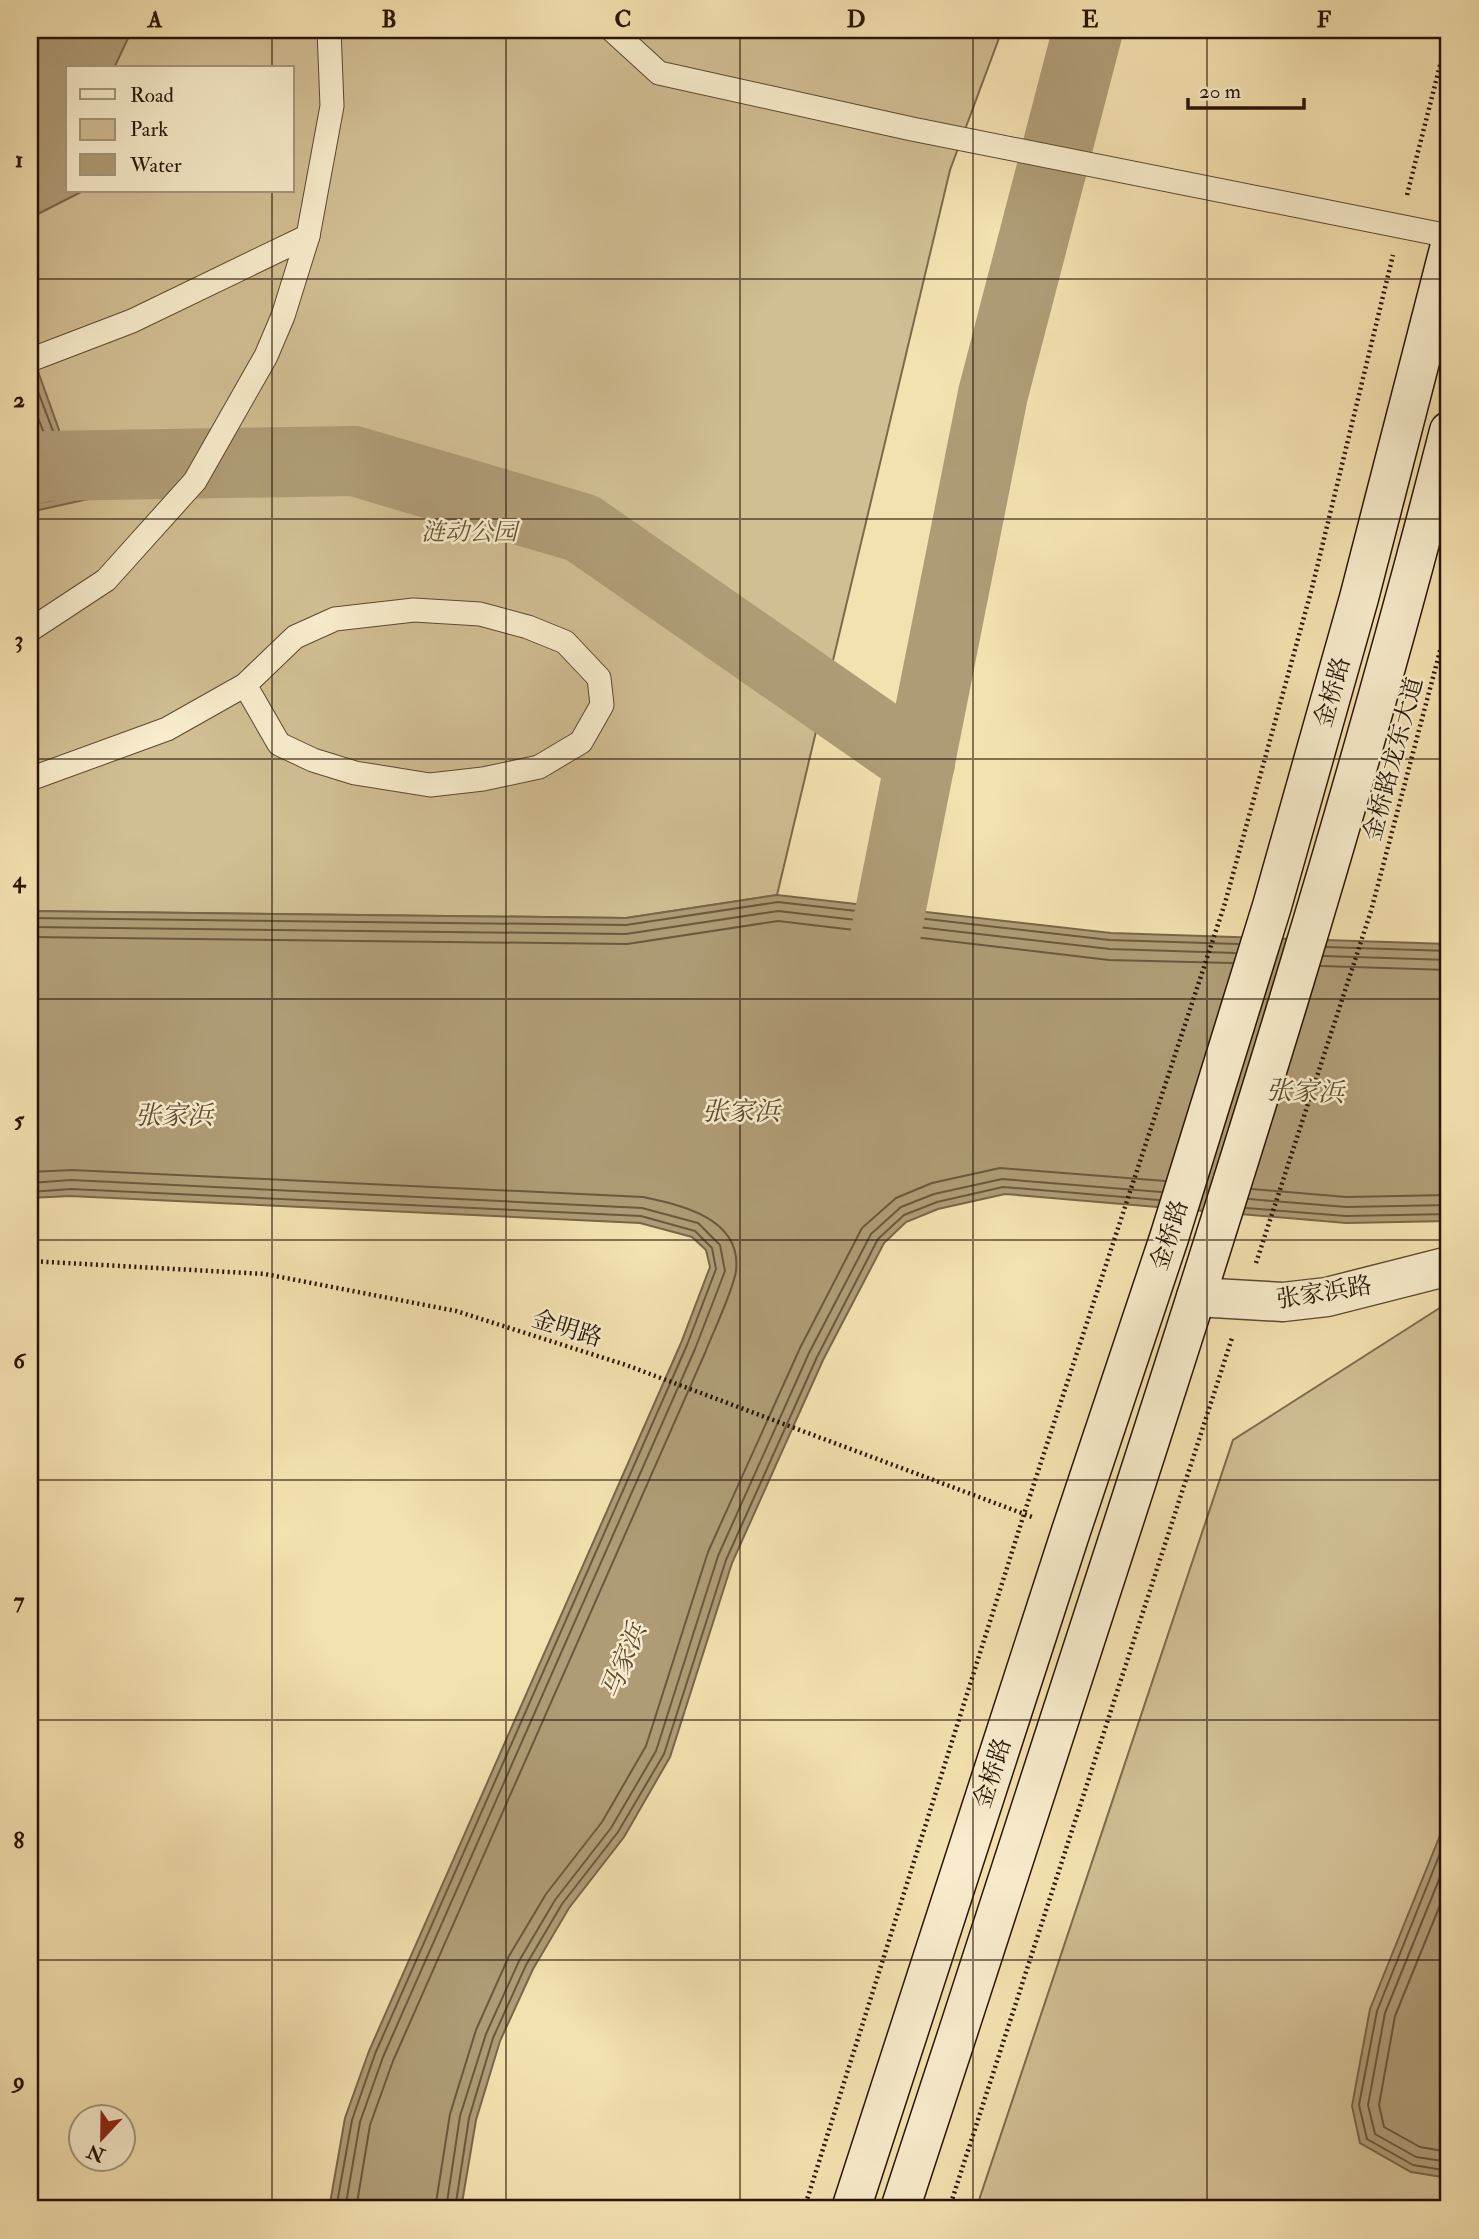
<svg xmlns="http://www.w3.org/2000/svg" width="1479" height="2239" font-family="'IM FELL Double Pica','Noto Serif SC',serif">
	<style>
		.green { fill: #d1be93; stroke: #7c6a4c; stroke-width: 2; fill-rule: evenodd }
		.water { fill: #af9c76; stroke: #796648; stroke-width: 2 }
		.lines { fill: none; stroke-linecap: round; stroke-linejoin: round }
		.shore { stroke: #6c583d; stroke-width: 2 }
		.river { stroke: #af9c76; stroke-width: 70 }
		.service-casing { stroke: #5b482f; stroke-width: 25 }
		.minor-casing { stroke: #5b482f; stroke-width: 41 }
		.secondary-casing { stroke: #281504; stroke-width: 41 }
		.path { stroke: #281504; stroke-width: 4.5; stroke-dasharray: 2 3.5; stroke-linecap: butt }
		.service { stroke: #f8eccc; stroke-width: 23 }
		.minor { stroke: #f8eccc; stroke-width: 38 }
		.secondary { stroke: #f8eccc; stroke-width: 38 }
		.grid { fill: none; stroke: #281504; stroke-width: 2; stroke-opacity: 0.55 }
		.labels { text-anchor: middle; stroke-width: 5; stroke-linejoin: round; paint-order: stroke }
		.park-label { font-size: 24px; font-style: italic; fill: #635036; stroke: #f8eccc }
		.street-label { font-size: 24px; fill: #281504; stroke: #f8eccc }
		.water-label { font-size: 26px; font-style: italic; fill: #5e4b32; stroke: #f8eccc }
		.neatline { fill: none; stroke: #281504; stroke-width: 2.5 }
		.grid-label { font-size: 23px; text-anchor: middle; font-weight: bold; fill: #281504 }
	</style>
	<rect width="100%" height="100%" fill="#f4e1b0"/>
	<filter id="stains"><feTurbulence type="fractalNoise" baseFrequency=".00286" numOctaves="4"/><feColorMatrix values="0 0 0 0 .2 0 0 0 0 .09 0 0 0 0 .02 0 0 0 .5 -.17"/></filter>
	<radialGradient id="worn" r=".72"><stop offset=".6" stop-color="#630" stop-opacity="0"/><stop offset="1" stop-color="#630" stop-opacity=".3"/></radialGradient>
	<g class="green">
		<path d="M 30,30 L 1002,30 L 950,170 L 777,895 L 626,918 L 30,911 ZM 68,68 L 292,68 L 292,191 L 68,191 Z"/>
		<polygon points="1449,1302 1449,2209 976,2209 1233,1440"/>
	</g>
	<g class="water">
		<polygon points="30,30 132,30 114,68 68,68 68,191 83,191 30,218"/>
		<polygon points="30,349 72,466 88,499 30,512"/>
		<polygon points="777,895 1111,933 1449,944 1449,1221 1346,1223 1005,1194 938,1209 906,1222 884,1243 823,1360 732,1563 670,1757 624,1837 569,1908 533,1969 500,2041 476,2120 461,2209 329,2209 345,2118 369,2051 681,1343 710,1267 706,1250 692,1237 640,1223 70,1196 30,1198 30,911 626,918"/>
		<polygon points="1449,1813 1449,2178 1411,2172 1360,2143 1352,2106 1370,2009"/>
	</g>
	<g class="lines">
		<g class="shore">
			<polyline points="30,397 64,485 61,489 30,496"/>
			<polyline points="30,429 48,478 46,481 30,485"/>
			<polyline points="30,505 74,495 76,492 31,373"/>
			<polyline points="30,918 626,925 778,902 1110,940 1238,944"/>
			<polyline points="30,927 626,934 778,911 1110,949 1235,953"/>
			<polyline points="30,937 627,944 778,921 1109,960 1232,963"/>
			<polyline points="1326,947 1449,951"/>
			<polyline points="1324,956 1449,960"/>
			<polyline points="1321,966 1449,970"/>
			<path d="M 30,1172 L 72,1170 L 643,1197 C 681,1205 742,1218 736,1271 C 733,1291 713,1332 705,1353 L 393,2061 L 370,2125 L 356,2209"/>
			<polyline points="30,1183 71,1180 642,1208 698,1223 720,1245 725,1271 695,1349 383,2057 360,2122 345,2209"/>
			<polyline points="1252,1189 1346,1197 1449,1195"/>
			<polyline points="30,1192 71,1189 641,1216 695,1231 712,1248 716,1269 687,1345 375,2054 352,2120 336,2209"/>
			<polyline points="1249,1199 1346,1207 1449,1205"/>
			<polyline points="1246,1208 1346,1216 1449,1214"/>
			<polyline points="1449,1831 1377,2011 1359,2105 1367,2139 1413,2165 1449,2171"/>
			<polyline points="1449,1855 1385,2013 1368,2105 1375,2134 1416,2157 1449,2162"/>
			<polyline points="1449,1883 1395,2016 1379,2105 1384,2127 1420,2147 1449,2152"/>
			<polyline points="435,2209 450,2114 476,2030 509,1956 546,1894 602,1822 646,1746 708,1552 800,1348 862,1228 896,1198 932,1183 1000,1168 1165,1181"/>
			<polyline points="446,2209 460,2116 486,2034 519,1961 555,1900 611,1828 656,1751 718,1556 809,1353 871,1234 901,1207 934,1194 1002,1179 1161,1192"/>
			<polyline points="455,2209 469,2118 493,2038 526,1965 562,1904 618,1832 664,1754 726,1560 817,1357 878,1239 904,1215 937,1202 1003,1187 1159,1200"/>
		</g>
		<g class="river">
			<polyline points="30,470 46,466 354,461 582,528 920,763"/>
			<polyline points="872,1003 993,394 1088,30"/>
		</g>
		<g class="service-casing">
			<g id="service">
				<polyline points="612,30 659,73 912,129 1449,236"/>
				<polyline points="30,360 132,321 308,236"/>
				<polyline points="30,630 106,580 195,481 266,356 283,316 308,236 332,106 329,30"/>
				<polyline points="30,779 167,729 245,685 295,637 335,619 414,610 480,614 528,627 565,642 599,678 602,705 581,742 539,767 483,779 430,785 355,773 313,760 279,744 245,685"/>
			</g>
		</g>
		<g class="minor-casing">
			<polyline id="minor" points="1196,1297 1283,1302 1327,1297 1449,1266"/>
		</g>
		<g class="secondary-casing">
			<g id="secondary">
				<polyline points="851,2209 1071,1531 1169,1238 1272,906 1359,598 1449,249"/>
				<path d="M 900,2209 C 975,1981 1049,1753 1123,1524 C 1240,1163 1355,800 1449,431"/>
			</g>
		</g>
		<g class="path">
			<polyline points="1407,195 1449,30"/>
			<polyline points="30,1261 265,1274 456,1311 626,1365 1035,1518"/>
			<polyline points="1256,1263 1371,911 1449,617"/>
			<polyline points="804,2209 1024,1514 1225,903 1312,588 1393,255"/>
			<polyline points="949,2209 1232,1338"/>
		</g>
		<use href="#service" class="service"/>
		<use href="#minor" class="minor"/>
		<use href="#secondary" class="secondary"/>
	</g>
	<path class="grid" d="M 272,30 L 272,68M 506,30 L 506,2209M 740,30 L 740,2209M 973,30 L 973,2209M 1207,30 L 1207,2209M 272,191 L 272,2209M 30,279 L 1449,279M 30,519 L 1449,519M 30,759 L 1449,759M 30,999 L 1449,999M 30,1240 L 1449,1240M 30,1480 L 1449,1480M 30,1720 L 1449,1720M 30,1960 L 1449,1960"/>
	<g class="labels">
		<g class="park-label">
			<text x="469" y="540">涟动公园</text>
		</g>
		<g class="street-label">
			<text transform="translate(1332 692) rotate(-74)" y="8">金桥路</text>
			<text transform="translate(1393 759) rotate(-75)" y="8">金桥路龙东大道</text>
			<text transform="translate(1169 1235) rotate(-72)" y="8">金桥路</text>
			<text transform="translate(1324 1292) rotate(-9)" y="8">张家浜路</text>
			<text transform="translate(567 1328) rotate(17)" y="8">金明路</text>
			<text transform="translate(992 1773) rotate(-72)" y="8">金桥路</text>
		</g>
		<g class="water-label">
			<text transform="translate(1305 1091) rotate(2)" y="9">张家浜</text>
			<text x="741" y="1120">张家浜</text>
			<text x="174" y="1124">张家浜</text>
			<text transform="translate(623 1661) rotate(-68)" y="9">马家浜</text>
		</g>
	</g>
	<rect width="1479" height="2239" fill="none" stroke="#f4e1b0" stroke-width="77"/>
	<rect x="66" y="66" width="228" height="126" fill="#f8eccc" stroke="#a5967c" stroke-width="2"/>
	<rect x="80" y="89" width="35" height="10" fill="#f8eccc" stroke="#a5967c" stroke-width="2"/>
	<text x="130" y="102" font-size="21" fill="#281504">Road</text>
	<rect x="80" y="119" width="35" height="21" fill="#d1be93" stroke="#a5967c" stroke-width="2"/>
	<text x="130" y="136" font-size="21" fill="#281504">Park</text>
	<rect x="80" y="154" width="35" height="21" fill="#af9c76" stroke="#a5967c" stroke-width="2"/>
	<text x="130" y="172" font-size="21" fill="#281504">Water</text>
	<g transform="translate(102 2138) rotate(202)"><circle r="33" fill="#f8eccc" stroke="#a5967c" stroke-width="2"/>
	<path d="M0-5L12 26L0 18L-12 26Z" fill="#8f2418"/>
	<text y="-10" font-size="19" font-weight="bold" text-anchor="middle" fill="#281504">N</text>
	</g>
	<path d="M1188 98v10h116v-10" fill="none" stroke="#281504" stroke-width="3.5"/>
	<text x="1199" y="98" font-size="21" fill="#281504" stroke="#f8eccc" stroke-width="5" paint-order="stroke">20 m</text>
	<rect x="38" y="38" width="1402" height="2162" class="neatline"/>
	<g class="grid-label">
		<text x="155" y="27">A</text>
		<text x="389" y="27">B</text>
		<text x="623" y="27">C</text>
		<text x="856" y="27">D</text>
		<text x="1090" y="27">E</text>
		<text x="1324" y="27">F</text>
		<text x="19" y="167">1</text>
		<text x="19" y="407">2</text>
		<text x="19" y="647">3</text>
		<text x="19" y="887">4</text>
		<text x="19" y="1127">5</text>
		<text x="19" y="1368">6</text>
		<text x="19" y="1608">7</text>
		<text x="19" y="1848">8</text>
		<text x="19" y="2088">9</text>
	</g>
	<rect width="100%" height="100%" filter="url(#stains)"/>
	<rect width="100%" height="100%" fill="url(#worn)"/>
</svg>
